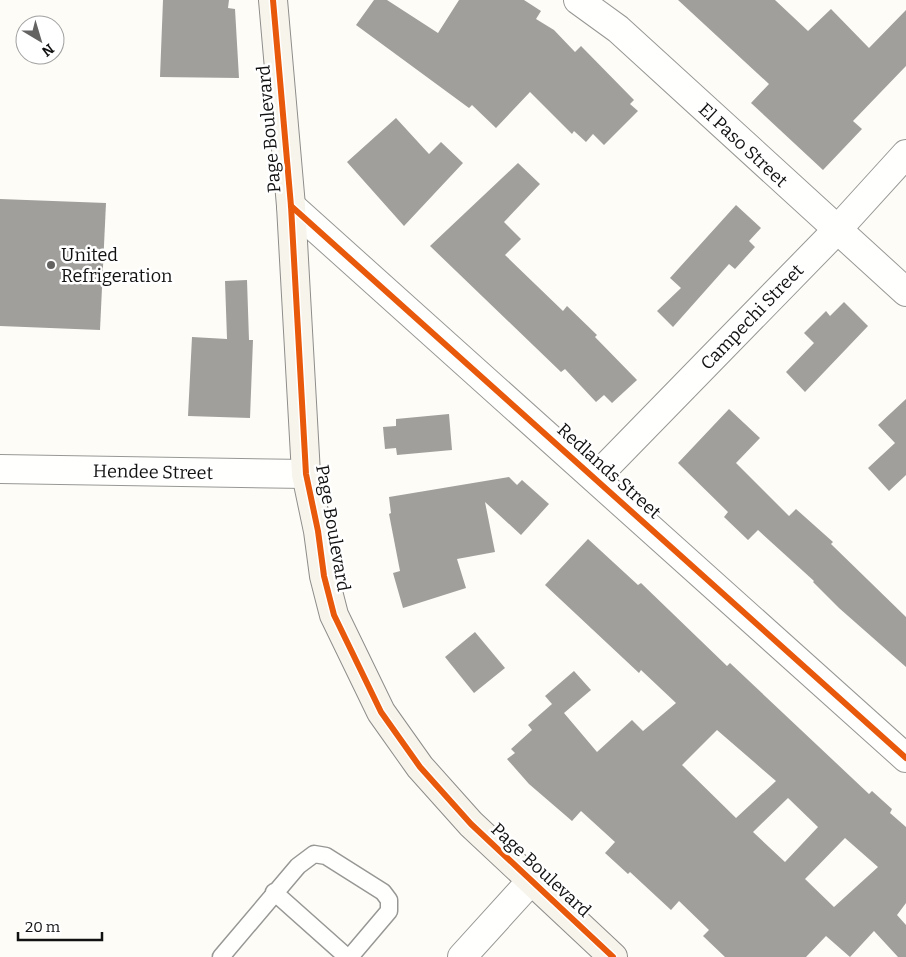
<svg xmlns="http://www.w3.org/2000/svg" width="906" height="957" font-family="Bitter,serif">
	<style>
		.building { fill: #a19f9c; fill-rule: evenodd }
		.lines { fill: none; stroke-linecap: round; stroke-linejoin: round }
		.lane-casing { stroke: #979795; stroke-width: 19 }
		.street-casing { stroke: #979795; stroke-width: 30 }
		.secondary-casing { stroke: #8e8d8b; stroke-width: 30 }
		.lane { stroke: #fffffe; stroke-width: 16 }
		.street { stroke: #fffffe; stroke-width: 28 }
		.secondary { stroke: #f6f4eb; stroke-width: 28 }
		.cycleway-casing { stroke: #fff; stroke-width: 9 }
		.cycleway { stroke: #e8590c; stroke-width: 6 }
		.poi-dot { fill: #646362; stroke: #fff; stroke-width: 2 }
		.labels { text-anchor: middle; stroke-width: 5; stroke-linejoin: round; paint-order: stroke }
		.street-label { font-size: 18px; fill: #111; stroke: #fff }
		.poi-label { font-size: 18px; fill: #111; stroke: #fff; text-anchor: start }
	</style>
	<rect width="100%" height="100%" fill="#fdfcf7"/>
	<g class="building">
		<polygon points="163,0 229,0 228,8 235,9 239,78 160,77"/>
		<polygon points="374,0 387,0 438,33 459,0 524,0 541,11 536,19 554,30 575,52 581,46 634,100 630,104 638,111 604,145 593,134 586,142 574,131 572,134 530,92 496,128 472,105 469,108 356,25"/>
		<polygon points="678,0 775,0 808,31 831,9 869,48 906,10 906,66 853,121 862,129 823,170 751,103 769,84"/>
		<polygon points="396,118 429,154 441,142 463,163 404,226 347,162"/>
		<polygon points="518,163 540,184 504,222 521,239 505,255 563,311 567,306 597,335 595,337 637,380 612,403 604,395 596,402 565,369 561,372 430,246"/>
		<polygon points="0,199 106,203 100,330 0,326"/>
		<polygon points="736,205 761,228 749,241 755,247 735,269 729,264 673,327 657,311 681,288 670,278"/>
		<polygon points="247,280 249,340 253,340 250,418 188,416 192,337 227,339 225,281"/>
		<polygon points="844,302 868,326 805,392 786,372 814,343 804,333 826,311 830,316"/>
		<polygon points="906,399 906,475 889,491 868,468 895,443 878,425"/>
		<polygon points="729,409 760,438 736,463 789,516 796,509 833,542 831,544 906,617 906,667 839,608 813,582 814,581 758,530 748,540 724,517 728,512 678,463"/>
		<polygon points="449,414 452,450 397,455 396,448 385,449 383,427 396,426 396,419"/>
		<polygon points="509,477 517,485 522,480 549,504 521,535 485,502 495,552 457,559 466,588 403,608 393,573 400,571 389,514 391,513 389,497"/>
		<path d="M 588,539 L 638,585 L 641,583 L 727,666 L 730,663 L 869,794 L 872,791 L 892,809 L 890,813 L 906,827 L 906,903 L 897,915 L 906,925 L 906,957 L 898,957 L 874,931 L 850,957 L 826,936 L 806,957 L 725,957 L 703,936 L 709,930 L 679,901 L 671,910 L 630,872 L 628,874 L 605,853 L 615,842 L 581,811 L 572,821 L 529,784 L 507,759 L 515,753 L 511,749 L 532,730 L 528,725 L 552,704 L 545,696 L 574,671 L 591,690 L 564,713 L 597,752 L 632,720 L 643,731 L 676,703 L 641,670 L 639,673 L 545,585 ZM 717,730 L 776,781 L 736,818 L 682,765 ZM 788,798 L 818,827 L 785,862 L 753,832 ZM 845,838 L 878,867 L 834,907 L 805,879 Z"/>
		<polygon points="475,632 505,668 474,693 445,657"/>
	</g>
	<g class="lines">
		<g class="lane-casing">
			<g id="lane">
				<polyline points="274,892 347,957"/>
				<polyline points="221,957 298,866 314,854 326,856 383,892 389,900 389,911 350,957"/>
			</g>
		</g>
		<g class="street-casing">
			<g id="street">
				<polyline points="578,0 618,29 906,292"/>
				<polyline points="291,206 906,758"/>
				<polyline points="0,469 306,474"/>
				<polyline points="595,478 836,231 906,154"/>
				<polyline points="462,957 530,882"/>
			</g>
		</g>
		<g class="secondary-casing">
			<polyline id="secondary" points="273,0 291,206 306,474 318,531 324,576 334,615 381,712 420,767 471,824 613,957"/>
		</g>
		<use href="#lane" class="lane"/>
		<use href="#street" class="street"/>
		<use href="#secondary" class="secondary"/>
		<g class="cycleway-casing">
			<g id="cycleway">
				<polyline points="273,0 291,206 306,474 318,531 324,576 334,615 381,712 420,767 471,824 613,957"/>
				<polyline points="291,206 906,758"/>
			</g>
		</g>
		<use href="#cycleway" class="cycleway"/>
	</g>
	<circle class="poi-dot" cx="51" cy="265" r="5"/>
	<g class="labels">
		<g class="street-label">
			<text transform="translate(269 129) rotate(-95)" y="6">Page Boulevard</text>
			<text transform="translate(743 145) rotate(43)" y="6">El Paso Street</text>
			<text transform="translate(752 317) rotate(-46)" y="6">Campechi Street</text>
			<text transform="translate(609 471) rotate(42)" y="6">Redlands Street</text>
			<text transform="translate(153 472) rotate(1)" y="6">Hendee Street</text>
			<text transform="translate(333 528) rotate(80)" y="6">Page Boulevard</text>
			<text transform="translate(541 870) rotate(43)" y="6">Page Boulevard</text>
		</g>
		<g class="poi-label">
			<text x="61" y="261">United<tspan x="61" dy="21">Refrigeration</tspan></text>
		</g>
	</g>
	<g transform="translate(40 40) rotate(142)"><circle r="24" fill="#ffffff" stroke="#a0a0a0"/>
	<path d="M0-4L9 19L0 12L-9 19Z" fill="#646362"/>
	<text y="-8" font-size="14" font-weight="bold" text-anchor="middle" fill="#111111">N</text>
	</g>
	<path d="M18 932v8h84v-8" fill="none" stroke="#111111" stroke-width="2.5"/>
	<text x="25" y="932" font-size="15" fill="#111111" stroke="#ffffff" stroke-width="4" paint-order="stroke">20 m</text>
</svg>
